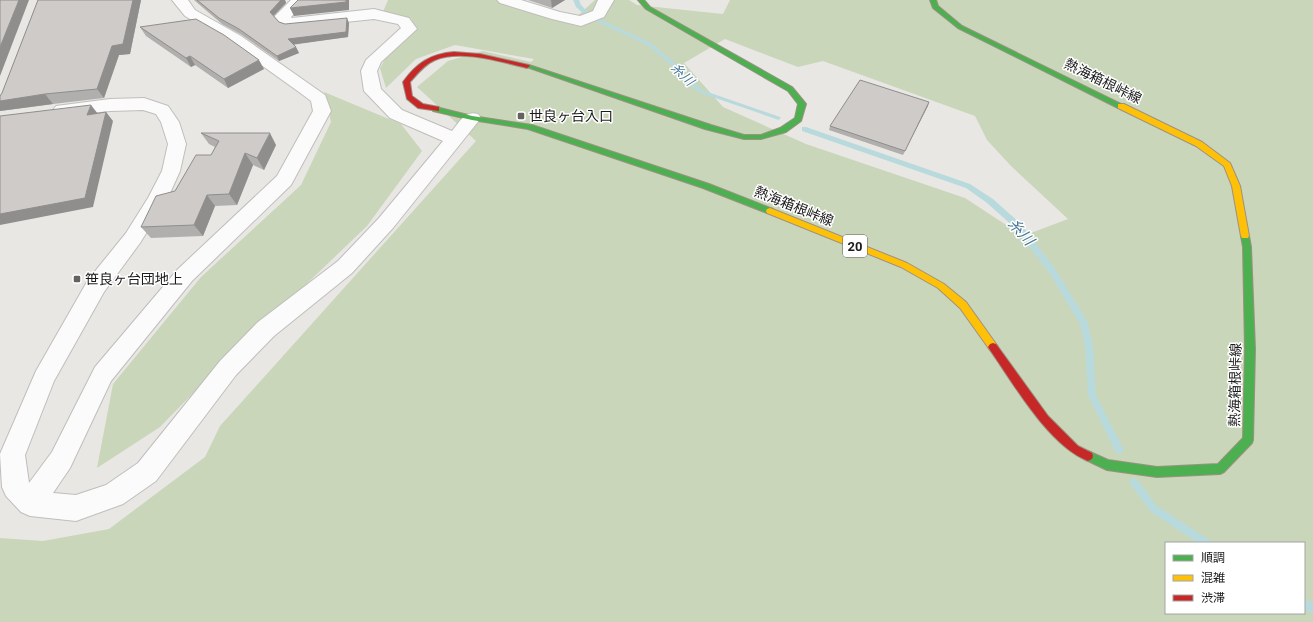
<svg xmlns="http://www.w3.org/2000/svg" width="1313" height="622" font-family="Roboto,'Noto Sans JP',sans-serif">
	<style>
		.forest { fill: #c9d6ba; fill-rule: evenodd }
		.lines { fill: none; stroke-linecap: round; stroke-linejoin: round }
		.stream { fill: #b9dadc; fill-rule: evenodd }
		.street-casing { stroke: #bfbebc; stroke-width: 2 }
		.fast-casing { stroke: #9e9183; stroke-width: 2 }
		.slow-casing { stroke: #9e9183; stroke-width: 2 }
		.jam-casing { stroke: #9e9183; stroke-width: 2 }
		.street { fill: #fcfbfb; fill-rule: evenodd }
		.fast { fill: #4caf50; fill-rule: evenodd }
		.slow { fill: #ffc107; fill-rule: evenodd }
		.jam { fill: #c62828; fill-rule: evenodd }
		.wall { fill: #b1afad }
		.shaded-wall { fill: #908e8d }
		.building { fill: #cecbc9; stroke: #908e8d }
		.poi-dot { fill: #636261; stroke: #fff; stroke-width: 1.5 }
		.labels { text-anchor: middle; stroke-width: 3; stroke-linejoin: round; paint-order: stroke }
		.far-water-label { font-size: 13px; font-style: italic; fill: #487a95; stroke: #fff }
		.shield { fill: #fff; stroke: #5f5f5f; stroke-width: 1 }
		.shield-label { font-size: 13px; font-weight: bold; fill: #1b1b1b }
		.street-label { font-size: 14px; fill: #1b1b1b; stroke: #fff }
		.poi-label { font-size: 14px; fill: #1b1b1b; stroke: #fff; text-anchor: start }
		.water-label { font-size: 15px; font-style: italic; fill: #487a95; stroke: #fff }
	</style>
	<rect width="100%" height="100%" fill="#e9e7e4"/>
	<g class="forest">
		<path d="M 388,0 L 505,0 L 572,21 L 595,0 L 629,0 L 637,5 L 723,14 L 730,0 L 1313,0 L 1313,622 L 0,622 L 0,538 L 43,541 L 109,529 L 205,457 L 220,426 L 476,141 L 417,87 L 448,61 L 483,51 L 531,62 L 534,59 L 455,45 L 416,59 L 386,88 L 380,68 L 390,50 L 412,19 L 382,14 ZM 725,39 L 798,67 L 823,61 L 975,116 L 987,140 L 1011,166 L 1068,219 L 1023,236 L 965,198 L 806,144 L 723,107 L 684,63 ZM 1166,543 L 1304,543 L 1304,613 L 1166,613 Z"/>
		<polygon points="324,92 401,124 422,151 367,226 201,385 160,427 97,468 113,384 201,277 301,185 331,122"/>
	</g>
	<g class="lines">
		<g class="stream">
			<polygon points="573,0 579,0 581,5 589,13 589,15 585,15 576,7"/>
			<polygon points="593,16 651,43 682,69 687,76 702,90 780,117 781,118 778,120 776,119 698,92 683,78 678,71 647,45 591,19 590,18"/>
			<polygon points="802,127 806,127 970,184 993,199 1021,224 1056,270 1087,321 1093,346 1096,395 1124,450 1122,453 1119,454 1116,453 1088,395 1085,346 1080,324 1050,274 1015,228 987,203 966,188 802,131"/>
			<polygon points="1134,478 1137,479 1157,506 1210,540 1212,543 1198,543 1151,512 1131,485 1129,482 1131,479"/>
			<polygon points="1304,598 1313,603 1313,614 1304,609"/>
		</g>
		<g class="street-casing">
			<g id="street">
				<path d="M 172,0 L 188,0 L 195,10 L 241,36 L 325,95 L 331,111 L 291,185 L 192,281 L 111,381 L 70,468 L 53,493 L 76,495 L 106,485 L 138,463 L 220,361 L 258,322 L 338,261 L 379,218 L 443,141 L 390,118 L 364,91 L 361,71 L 366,60 L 401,28 L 398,24 L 374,19 L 288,28 L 283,26 L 274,17 L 291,0 L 308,0 L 291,17 L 292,18 L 374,9 L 409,18 L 417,29 L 381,62 L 377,71 L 381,89 L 402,110 L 452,131 C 460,121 465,110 478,114 L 481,118 L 393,228 L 352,273 L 274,336 L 236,375 L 156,481 L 123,504 L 76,521 L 30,516 L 21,512 L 6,496 L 2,487 L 0,454 L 36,371 L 88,280 L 126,233 L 148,198 L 162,171 L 168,144 L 161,122 L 156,114 L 143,110 L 110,111 L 62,116 L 56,114 L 53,110 L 56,106 L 110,99 L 144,98 L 168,106 L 179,122 L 186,144 L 180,171 L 167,200 L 140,243 L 104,292 L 54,381 L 25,455 L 29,483 L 52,452 L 95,367 L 178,269 L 277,176 L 313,111 L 311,101 L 299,92 L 229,42 L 185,16 Z"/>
				<polygon points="497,0 521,0 560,12 580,16 593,11 598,0 614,0 604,17 581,26 552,19 500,3"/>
			</g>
		</g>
		<g class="fast-casing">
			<g id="fast">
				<polygon points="638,0 644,0 650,7 792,87 806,104 801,121 786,132 761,139 744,139 705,129 524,66 525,65 529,65 711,125 744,135 761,135 780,128 795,118 798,104 788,91 646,9"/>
				<polygon points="930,0 936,0 938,6 962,26 1125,106 1121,108 1118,108 958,28 933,8"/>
				<polygon points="433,107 436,107 472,116 532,125 709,184 773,209 774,211 773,213 767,213 703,188 528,129 472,120 433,111"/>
				<polygon points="1245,233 1249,236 1251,247 1255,349 1253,440 1252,443 1224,472 1220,474 1157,477 1107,470 1084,459 1083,456 1084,453 1088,451 1108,460 1157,467 1218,464 1243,438 1245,349 1243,247 1241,236"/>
			</g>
		</g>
		<g class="slow-casing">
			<g id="slow">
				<polygon points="1118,104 1124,104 1202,142 1230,163 1240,186 1249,236 1248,238 1242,238 1241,236 1232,186 1224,166 1196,146 1118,108"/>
				<polygon points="770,208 907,263 944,284 966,302 996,344 998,347 996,350 993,351 990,350 960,308 938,288 901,267 767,213 766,211 767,209"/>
			</g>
		</g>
		<g class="jam-casing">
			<g id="jam">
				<path d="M 454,52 L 480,54 L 529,65 L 530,66 L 527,68 C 501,62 461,49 435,60 C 425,64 417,74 410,82 L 412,96 L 423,104 L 439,107 L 439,111 L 418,108 L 407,99 L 403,82 C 417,63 430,54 454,52 Z"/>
				<path d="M 993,343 L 996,344 L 1048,416 L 1078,446 L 1092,453 L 1093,456 L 1092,459 L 1088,461 C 1048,445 1014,384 990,350 L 988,347 L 990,344 Z"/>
			</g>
		</g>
		<use href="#street" class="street"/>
		<use href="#fast" class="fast"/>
		<use href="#slow" class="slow"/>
		<use href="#jam" class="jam"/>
	</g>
	<g class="wall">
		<polygon points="38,0 141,0 130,54 119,55 104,98 53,104 0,111 0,96 2,93"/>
		<polygon points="194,0 285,0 286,3 274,16 279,22 285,24 349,23 348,37 294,44 299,53 279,61 242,35 222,24"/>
		<polygon points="528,0 565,0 552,8"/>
		<polygon points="140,27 264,69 228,88 195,65 191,67 146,36"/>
		<polygon points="929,102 903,155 829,130 830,126"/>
		<polygon points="201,133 276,145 264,170 253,165 237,205 215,206 203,236 151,238 141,227 211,155 215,147 209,144"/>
	</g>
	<g class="shaded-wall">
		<polygon points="19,0 29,0 0,76 0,47"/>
		<polygon points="133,0 141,0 130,54 119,55 104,98 97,89 112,46"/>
		<polygon points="281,0 285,0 286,3 272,17 270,12"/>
		<polygon points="346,0 349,0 349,10 294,16 290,8"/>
		<polygon points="551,0 565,0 552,8"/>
		<polygon points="347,18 349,23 348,37 291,45 288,39"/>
		<polygon points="296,47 299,53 279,61 277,56"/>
		<polygon points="190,56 195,65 191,67 186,58"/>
		<polygon points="259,60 264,69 228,88 224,79"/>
		<polygon points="45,94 53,104 0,111 0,101"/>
		<polygon points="929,102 928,106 903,155 905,151"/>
		<polygon points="91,105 98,114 87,115"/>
		<polygon points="106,112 113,121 93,207 0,225 0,214"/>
		<polygon points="270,133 276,145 264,170 257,158"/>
		<polygon points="245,153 253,165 237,205 229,194"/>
		<polygon points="207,195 215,206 203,236 194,225"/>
	</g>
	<g class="building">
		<polygon points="0,0 19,0 0,47"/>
		<polygon points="38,0 133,0 123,44 112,46 97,89 45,94 0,101 0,96 2,93"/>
		<polygon points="197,0 281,0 270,12 279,22 285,24 347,18 346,32 288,39 296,47 277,56 239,29 219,18"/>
		<polygon points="298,0 346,0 346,2 290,8"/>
		<polygon points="196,19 224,35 259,60 224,79 190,56 186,58 140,27"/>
		<polygon points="860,80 929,102 905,151 830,126"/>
		<polygon points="91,105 87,115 106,112 85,198 0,214 0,116"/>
		<polygon points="201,133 270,133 257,158 245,153 229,194 207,195 194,225 141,227 156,196 175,191 196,155 211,155 219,141"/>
	</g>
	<g class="poi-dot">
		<rect x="517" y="112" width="8" height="8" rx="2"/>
		<rect x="73" y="275" width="8" height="8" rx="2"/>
	</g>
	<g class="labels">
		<g class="far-water-label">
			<text transform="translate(683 74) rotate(44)" y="5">糸川</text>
		</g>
		<rect class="shield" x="843" y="235" width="24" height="22" rx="3"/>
		<g class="shield-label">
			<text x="855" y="251">20</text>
		</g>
		<g class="street-label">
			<text transform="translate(1103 81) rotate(26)" y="5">熱海箱根峠線</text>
			<text transform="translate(794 206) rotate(22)" y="5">熱海箱根峠線</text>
			<text transform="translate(1235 385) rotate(-89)" y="5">熱海箱根峠線</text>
		</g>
		<g class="poi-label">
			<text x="529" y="121">世良ヶ台入口</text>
			<text x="85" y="284">笹良ヶ台団地上</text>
		</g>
		<g class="water-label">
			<text transform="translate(1021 232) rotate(48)" y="5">糸川</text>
		</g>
	</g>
	<rect x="1165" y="542" width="140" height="72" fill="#ffffff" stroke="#a4a4a4"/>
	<rect x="1173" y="555" width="20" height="6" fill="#4caf50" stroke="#a4a4a4"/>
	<text x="1201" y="562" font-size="12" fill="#1b1b1b">順調</text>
	<rect x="1173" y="575" width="20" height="6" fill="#ffc107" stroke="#a4a4a4"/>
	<text x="1201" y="582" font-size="12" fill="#1b1b1b">混雑</text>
	<rect x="1173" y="595" width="20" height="6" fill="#c62828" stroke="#a4a4a4"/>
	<text x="1201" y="602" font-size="12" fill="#1b1b1b">渋滞</text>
</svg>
